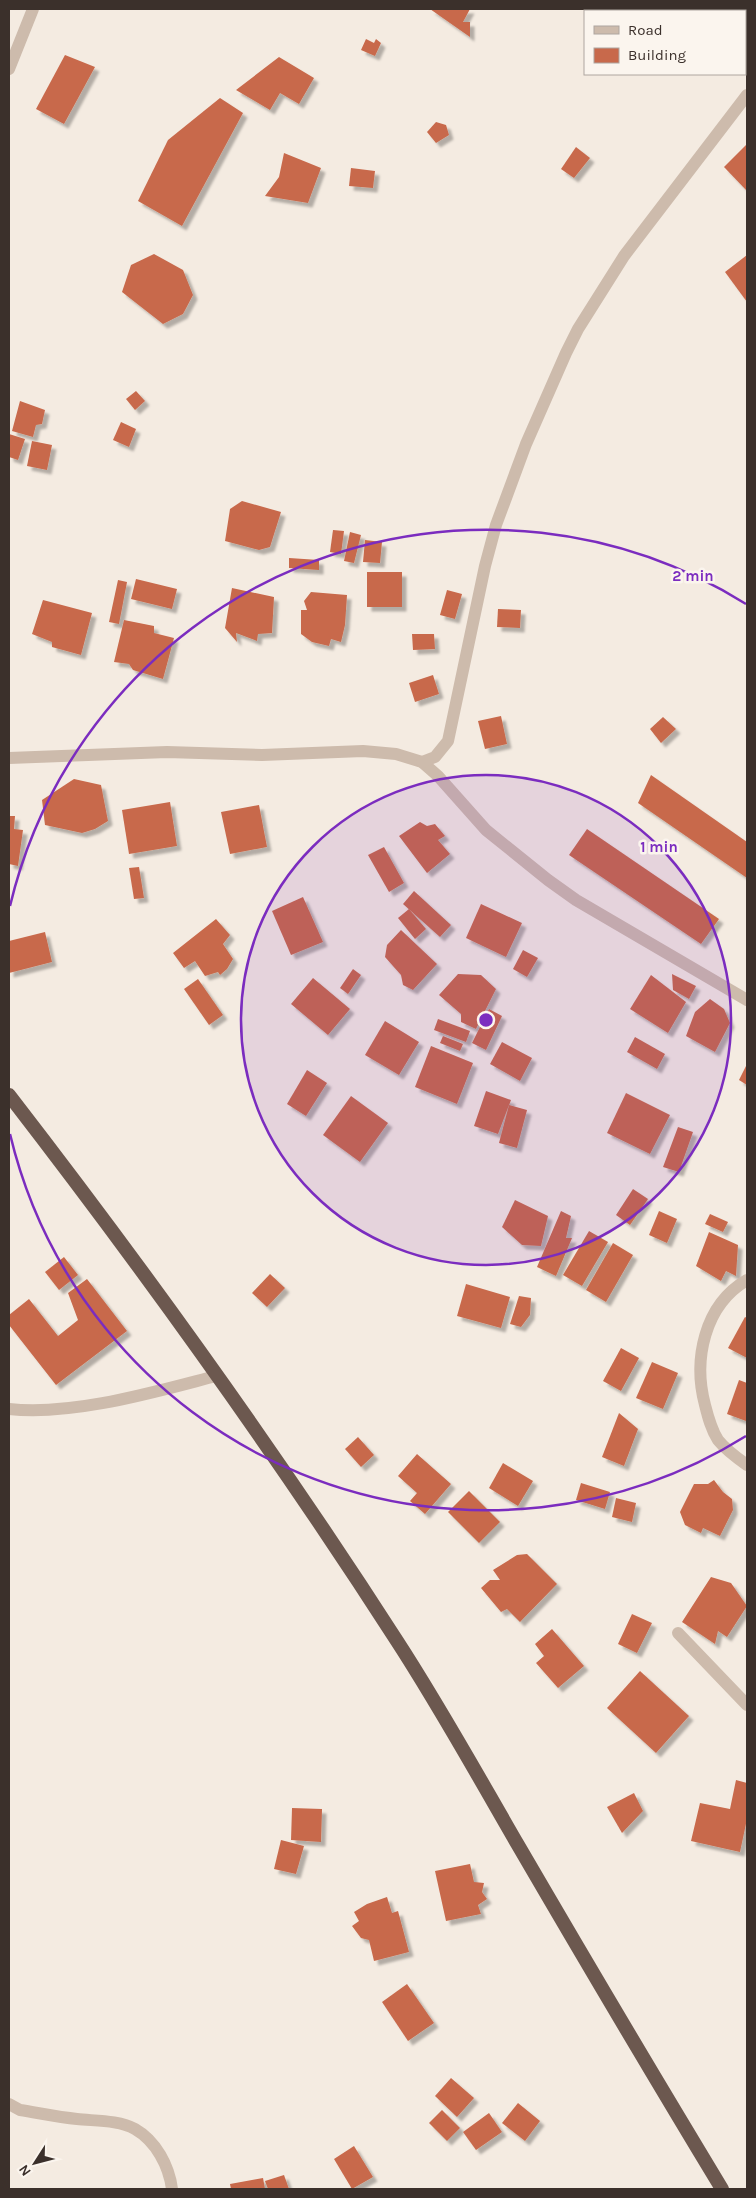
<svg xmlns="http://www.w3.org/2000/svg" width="756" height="2198" font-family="Karla,sans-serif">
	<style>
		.building { fill: #c8694b; filter: url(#shadow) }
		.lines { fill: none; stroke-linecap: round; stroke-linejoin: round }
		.minor { stroke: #cdbbac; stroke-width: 12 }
		.trunk { stroke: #6c584f; stroke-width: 14 }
		.ring { fill: none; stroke: #7b2cbf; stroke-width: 2.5 }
		.centre { fill: #7b2cbf; stroke: #fbf5ee; stroke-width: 2.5 }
		.ring-label { font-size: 15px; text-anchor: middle; font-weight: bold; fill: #7b2cbf; stroke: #fbf5ee; stroke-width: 5; stroke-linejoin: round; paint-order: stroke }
	</style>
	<defs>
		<filter id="shadow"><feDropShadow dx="4.5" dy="4.5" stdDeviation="1" flood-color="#0004"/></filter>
	</defs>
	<rect width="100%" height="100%" fill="#f4ebe1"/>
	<g class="building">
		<polygon points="430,9 470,9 463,22 470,22 470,37"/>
		<polygon points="366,39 374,43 376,39 381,43 375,56 361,50"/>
		<polygon points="65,55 95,67 64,124 36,109"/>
		<polygon points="279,57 314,78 299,104 280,93 270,110 236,90"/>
		<polygon points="220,98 243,113 182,226 138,201 168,140"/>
		<polygon points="436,122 446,125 449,135 436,143 427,132"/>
		<polygon points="747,144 747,191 724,167"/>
		<polygon points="576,147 590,158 574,178 561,169"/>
		<polygon points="284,153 321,168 308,203 265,196 279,177"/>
		<polygon points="351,168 375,171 373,188 349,186"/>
		<polygon points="154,254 183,270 193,295 183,314 163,324 122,292 131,265"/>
		<polygon points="747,255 747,302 725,272"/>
		<polygon points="136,391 145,401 135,410 126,399"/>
		<polygon points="20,401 45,410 42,424 36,425 33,437 12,431"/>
		<polygon points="121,422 136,429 129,447 113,440"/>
		<polygon points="9,434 25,439 18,460 9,457"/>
		<polygon points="32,441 52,445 47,470 27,466"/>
		<polygon points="242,501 281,512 270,547 259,550 225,541 230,509"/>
		<polygon points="333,530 344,531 341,554 330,552"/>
		<polygon points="350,532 361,535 354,563 344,561"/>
		<polygon points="365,540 382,542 380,563 363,562"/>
		<polygon points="289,558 319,560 319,570 289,568"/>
		<rect x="367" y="572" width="35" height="35"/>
		<polygon points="136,579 177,589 172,609 131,599"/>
		<polygon points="118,580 127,582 119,624 109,622"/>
		<polygon points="232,588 274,597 272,633 258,634 257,641 236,633 237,642 225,628"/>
		<polygon points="447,590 462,594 455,619 440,615"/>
		<polygon points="311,592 347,595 345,625 341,642 331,639 329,646 312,642 301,634 301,610 307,610 304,601"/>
		<polygon points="43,600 92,613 81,655 52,647 52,642 32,634"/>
		<polygon points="498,609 521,610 520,628 497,627"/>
		<polygon points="124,620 154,626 154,633 174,638 163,679 133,670 129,664 114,662"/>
		<polygon points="412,634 434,634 435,649 413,650"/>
		<polygon points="433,675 439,694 415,702 409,683"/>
		<polygon points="501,716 507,744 485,749 478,721"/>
		<polygon points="663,717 676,729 661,743 650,729"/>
		<polygon points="651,775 747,842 747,878 638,803"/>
		<polygon points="74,779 101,785 108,821 95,829 82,833 45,825 42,800"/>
		<polygon points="170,802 177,846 129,854 122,810"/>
		<polygon points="259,805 267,847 230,854 221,812"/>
		<polygon points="9,816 15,816 14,829 23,830 18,866 9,864"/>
		<polygon points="420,822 427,826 435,824 445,836 438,840 450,854 427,873 399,836"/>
		<polygon points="587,829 719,919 701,944 569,855"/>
		<polygon points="384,847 404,883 389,892 368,855"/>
		<polygon points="139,867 144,898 134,899 129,868"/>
		<polygon points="414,891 451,925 440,937 403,904"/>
		<polygon points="303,897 323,942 291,955 272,911"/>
		<polygon points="481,904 522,923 506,957 466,938"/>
		<polygon points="409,909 426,929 415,939 398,918"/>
		<polygon points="216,919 230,935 223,944 233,959 227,969 220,975 218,972 205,976 195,961 184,968 173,953"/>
		<polygon points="401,930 437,964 413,990 403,985 401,975 385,957 387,945"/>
		<polygon points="45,932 52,962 9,973 9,941"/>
		<polygon points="523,950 538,958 527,977 513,969"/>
		<polygon points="353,969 361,975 348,994 340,988"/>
		<polygon points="458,974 481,975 496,989 476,1029 461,1022 461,1014 439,995"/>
		<polygon points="672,974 696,986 689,999 673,990"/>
		<polygon points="651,975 686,1002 668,1033 630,1009"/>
		<polygon points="313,978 350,1009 328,1035 291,1004"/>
		<polygon points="198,979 223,1015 209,1025 184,989"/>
		<polygon points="710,999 724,1009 730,1023 715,1052 686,1036 695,1012"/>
		<polygon points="489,1009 502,1016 486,1050 472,1043"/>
		<polygon points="438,1019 470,1031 466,1042 434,1030"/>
		<polygon points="385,1021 419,1042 399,1075 365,1055"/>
		<polygon points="443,1036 463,1044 460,1051 440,1043"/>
		<polygon points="635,1037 665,1054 657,1069 627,1052"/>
		<polygon points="502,1042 532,1058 520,1081 490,1064"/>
		<polygon points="431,1046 473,1063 457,1104 415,1087"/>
		<polygon points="747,1064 747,1085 739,1080"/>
		<polygon points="307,1070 327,1083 306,1116 287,1104"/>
		<polygon points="486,1091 511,1100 498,1134 474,1126"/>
		<polygon points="626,1093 670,1115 650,1154 607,1133"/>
		<polygon points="351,1096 388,1123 360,1162 323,1135"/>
		<polygon points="509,1105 527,1110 517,1148 499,1143"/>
		<polygon points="678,1127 693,1132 679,1172 663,1167"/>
		<polygon points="633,1189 648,1199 630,1225 616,1215"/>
		<polygon points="515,1200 548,1216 541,1246 522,1245 502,1227"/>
		<polygon points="561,1211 571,1216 566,1238 572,1238 556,1276 537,1267"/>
		<polygon points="659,1211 677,1219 667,1243 649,1235"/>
		<polygon points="710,1214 728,1222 723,1232 705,1224"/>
		<polygon points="589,1231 608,1242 582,1286 563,1275"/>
		<polygon points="709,1232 738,1245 736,1276 726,1271 721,1281 696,1266"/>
		<polygon points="613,1243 633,1255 606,1302 586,1290"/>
		<polygon points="64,1257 78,1275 59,1290 45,1272"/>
		<polygon points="270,1274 285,1288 267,1307 252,1293"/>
		<polygon points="87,1279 127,1331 56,1385 9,1325 9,1315 29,1299 58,1336 78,1320 68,1293"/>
		<polygon points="466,1284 510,1297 501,1328 457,1316"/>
		<polygon points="519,1296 531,1298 530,1315 521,1327 510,1324"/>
		<polygon points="745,1317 747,1318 747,1358 728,1348"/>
		<polygon points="621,1348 639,1358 621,1391 603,1381"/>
		<polygon points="652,1362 678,1373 663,1409 636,1398"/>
		<polygon points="739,1380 747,1383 746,1421 727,1414"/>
		<polygon points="619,1413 638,1429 624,1466 602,1457"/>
		<polygon points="358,1437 374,1455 361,1467 345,1449"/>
		<polygon points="417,1454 451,1484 425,1514 410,1501 417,1493 398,1476"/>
		<polygon points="503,1463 533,1481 518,1506 489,1488"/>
		<polygon points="714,1480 723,1492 732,1499 733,1510 720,1536 703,1528 701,1533 685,1525 680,1512 694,1484 708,1484"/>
		<polygon points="581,1483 610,1492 605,1509 576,1500"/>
		<polygon points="469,1491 500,1522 479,1543 448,1512"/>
		<polygon points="616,1498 636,1503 632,1522 612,1517"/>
		<polygon points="527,1554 557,1584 520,1622 507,1609 501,1612 481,1588 490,1580 500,1580 493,1570 517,1555"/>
		<polygon points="711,1577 731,1583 747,1606 727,1637 718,1631 715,1644 682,1622"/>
		<polygon points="632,1614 652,1623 637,1653 618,1644"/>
		<polygon points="552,1629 584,1666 558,1688 536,1663 544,1656 535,1644"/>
		<polygon points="640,1671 689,1716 656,1753 607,1708"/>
		<polygon points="736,1780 747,1783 747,1819 740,1852 691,1841 700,1803 730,1809"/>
		<polygon points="634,1793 643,1811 622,1833 607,1807"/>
		<polygon points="292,1808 322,1809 321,1842 291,1840"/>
		<polygon points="281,1840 304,1846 296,1874 274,1869"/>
		<polygon points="470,1864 474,1882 484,1883 482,1892 487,1899 478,1905 481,1914 446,1921 435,1871"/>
		<polygon points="387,1897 392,1913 398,1911 409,1952 374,1961 369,1940 361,1938 352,1926 359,1921 354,1912 367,1904"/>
		<polygon points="407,1984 434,2023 408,2041 382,2002"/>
		<polygon points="451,2078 474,2098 457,2117 435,2096"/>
		<polygon points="518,2103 540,2121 525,2141 502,2123"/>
		<polygon points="442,2110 460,2128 447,2141 429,2123"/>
		<polygon points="489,2113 502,2132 476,2150 463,2132"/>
		<polygon points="354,2146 373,2177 352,2189 334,2159"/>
		<polygon points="284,2175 289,2189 268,2189 265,2181"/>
		<polygon points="263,2178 265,2189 231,2189 230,2184"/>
	</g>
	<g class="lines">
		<g class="minor">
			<polyline points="9,69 33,9"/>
			<polyline points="9,758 167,752 262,755 363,751 396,754 422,762 438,776 486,830 548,880 576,900 747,1000"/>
			<polyline points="422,762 435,757 448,741 485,566 496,525 526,444 566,353 578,329 624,256 747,95"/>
			<path d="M 747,1280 C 704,1305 693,1360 705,1405 C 708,1417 711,1429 718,1440 C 726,1450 737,1458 747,1465"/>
			<path d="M 9,1409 C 73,1416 154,1392 216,1376"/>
			<polyline points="678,1633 747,1705"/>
			<path d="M 9,2104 L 20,2110 C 39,2113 58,2117 77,2119 C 95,2121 119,2120 135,2129 C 156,2141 169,2166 172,2189"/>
		</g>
		<path class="trunk" d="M 9,1095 C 145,1271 276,1453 397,1641 C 440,1707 478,1776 518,1845 C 585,1960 653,2075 722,2189"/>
	</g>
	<circle cx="486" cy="1020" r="245" fill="#7b2cbf" fill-opacity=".12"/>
	<g class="ring">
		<circle cx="486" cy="1020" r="245"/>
		<path d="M746 1436A490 490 0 0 1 10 1134M10 906A490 490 0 0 1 746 604"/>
	</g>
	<circle cx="486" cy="1020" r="8" class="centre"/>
	<g class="ring-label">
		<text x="693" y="581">2 min</text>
		<text x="659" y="852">1 min</text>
	</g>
	<rect width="756" height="2198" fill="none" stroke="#3b302b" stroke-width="20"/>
	<rect x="584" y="10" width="162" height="65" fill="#fbf5ee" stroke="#aea6a0"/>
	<rect x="594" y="26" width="25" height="8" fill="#cdbbac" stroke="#aea6a0"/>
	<text x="628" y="35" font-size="15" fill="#3b302b">Road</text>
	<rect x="594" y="48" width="25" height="15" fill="#c8694b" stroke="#aea6a0"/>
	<text x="628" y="60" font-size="15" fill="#3b302b">Building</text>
	<g transform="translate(35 2163) rotate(234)" stroke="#fbf5ee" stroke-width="4" paint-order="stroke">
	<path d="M0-4L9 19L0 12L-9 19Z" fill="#3b302b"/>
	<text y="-8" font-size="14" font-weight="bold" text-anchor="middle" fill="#3b302b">N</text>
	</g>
</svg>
